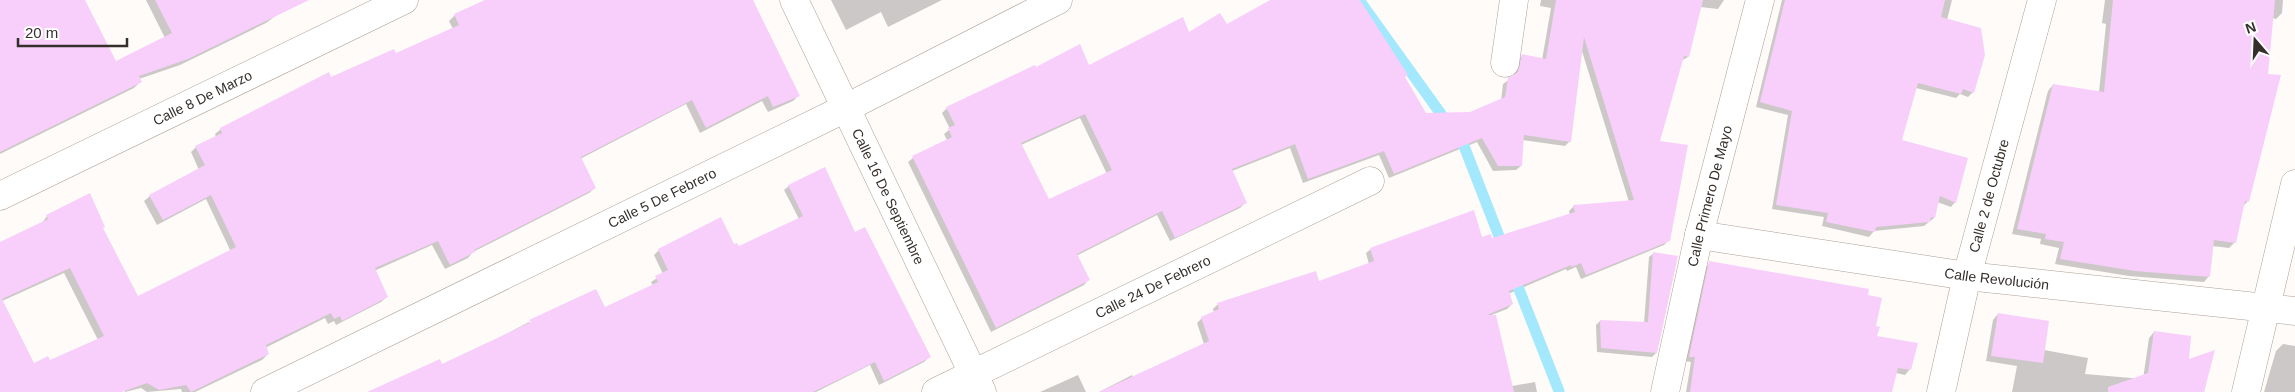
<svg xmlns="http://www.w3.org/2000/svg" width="2295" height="392" font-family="Helvetica,sans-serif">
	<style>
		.shadow { fill: #0003; fill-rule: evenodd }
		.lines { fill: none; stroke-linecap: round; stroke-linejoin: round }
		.stream { stroke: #a4e8fd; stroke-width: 11 }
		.building { fill: #f8cffb; fill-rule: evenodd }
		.minor-casing { stroke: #aea096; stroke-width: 29 }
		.minor { stroke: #fff; stroke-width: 28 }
		.labels { text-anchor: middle; stroke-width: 4; stroke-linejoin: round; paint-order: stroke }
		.street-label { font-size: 14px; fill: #352f2b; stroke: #fff }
	</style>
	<rect width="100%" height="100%" fill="#fefbf9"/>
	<g class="shadow">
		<polygon points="0,0 84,0 116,63 165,38 146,0 297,0 266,23 180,65 139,79 140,82 134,88 0,154"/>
		<path d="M 488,0 L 751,0 L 799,95 L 793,101 L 768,112 L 762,101 L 700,133 L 686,104 L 580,159 L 595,188 L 589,193 L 473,252 L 468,258 L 445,269 L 432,245 L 374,271 L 387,297 L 381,302 L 336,325 L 334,321 L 328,324 L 325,318 L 265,348 L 268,354 L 262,360 L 195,392 L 182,392 L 181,389 L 147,392 L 141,388 L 125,392 L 123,387 L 113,392 L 0,392 L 0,243 L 42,223 L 47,216 L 102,228 L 137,298 L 231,252 L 206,199 L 157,225 L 144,201 L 150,196 L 199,170 L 191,152 L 196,147 L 216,137 L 215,134 L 221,129 L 330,79 L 395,54 L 453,29 L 449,21 L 455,15 ZM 64,273 L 98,340 L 49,362 L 33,365 L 2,301 Z"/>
		<polygon points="831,0 942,0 888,27 881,12 846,30"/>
		<path d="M 1272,0 L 1367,0 L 1360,3 L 1425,114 L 1470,114 L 1501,101 L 1503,84 L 1514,76 L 1518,60 L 1523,55 L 1542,60 L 1551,8 L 1540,6 L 1541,0 L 1724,0 L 1718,9 L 1700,7 L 1688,57 L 1681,61 L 1659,142 L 1669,240 L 1664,245 L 1581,279 L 1576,267 L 1567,271 L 1566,269 L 1508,294 L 1512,304 L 1507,309 L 1489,316 L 1512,386 L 1535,382 L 1537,392 L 1099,392 L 1132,375 L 1133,378 L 1204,344 L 1197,323 L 1202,318 L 1214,313 L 1213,309 L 1218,304 L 1319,283 L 1369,264 L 1366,253 L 1371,249 L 1491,239 L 1570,215 L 1569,211 L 1574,206 L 1629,202 L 1581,48 L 1570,141 L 1565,146 L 1522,140 L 1521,166 L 1516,170 L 1493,171 L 1477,142 L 1389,178 L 1379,155 L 1303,183 L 1290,148 L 1232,171 L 1245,203 L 1240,208 L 1170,241 L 1157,215 L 1076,256 L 1088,280 L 1084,285 L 991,332 L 908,162 L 913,158 L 947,140 L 944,134 L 950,129 L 942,113 L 947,108 L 1035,69 L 1089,66 L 1189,33 L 1226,26 ZM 1080,118 L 1107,174 L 1049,201 L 1021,145 Z"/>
		<polygon points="1782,0 1952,0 1947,20 1973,92 1968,97 1960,94 1956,98 1916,88 1901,141 1955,202 1951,207 1937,202 1934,218 1924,226 1874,231 1869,237 1822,226 1824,217 1772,209 1788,115 1756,107"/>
		<polygon points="2105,0 2283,0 2282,13 2276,19 2272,18 2248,201 2243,206 2235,242 2229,248 2212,246 2209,276 2204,282 2129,276 2055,264 2059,248 2040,244 2041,239 2012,234 2048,91 2053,85 2099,92 2106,24 2102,23"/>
		<polygon points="789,186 855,233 929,357 924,362 879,385 870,365 816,392 395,392 529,322 532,328 604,309 653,286 651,282 663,274 654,255 659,250 720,219 733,246 738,248 799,219 784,190"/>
		<polygon points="1654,253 1656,353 1652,357 1597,352 1596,325 1600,321 1644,323 1649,257"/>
		<polygon points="1710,263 1867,296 1876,337 1910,369 1905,375 1896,373 1891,392 1686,392 1691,362 1684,361 1705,268"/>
		<polygon points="1998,314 2044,350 2088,358 2085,374 2143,379 2149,338 2154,332 2187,361 2213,352 2204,392 2012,392 2017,366 1986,361 1993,320"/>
		<polygon points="2283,344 2295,346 2295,392 2264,392 2276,351"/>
		<polygon points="1078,375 1086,392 1040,392"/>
	</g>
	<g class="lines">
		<g class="stream">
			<polyline points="1359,0 1464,146 1504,249"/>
			<polyline points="1513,274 1559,391"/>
		</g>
	</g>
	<g class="building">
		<polygon points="0,0 85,0 116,61 172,33 155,0 309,0 188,59 139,76 142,82 0,152"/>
		<path d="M 485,0 L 753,0 L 800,96 L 773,107 L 768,96 L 706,128 L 692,100 L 581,157 L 596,188 L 474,250 L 475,252 L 450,265 L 438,241 L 375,268 L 388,297 L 342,321 L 340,316 L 334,319 L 331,313 L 266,345 L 269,354 L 191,392 L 186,385 L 159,390 L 147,383 L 122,392 L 0,392 L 0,242 L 48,219 L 46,215 L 90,193 L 105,227 L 103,228 L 138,296 L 236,247 L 211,195 L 163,220 L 149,195 L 205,165 L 195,146 L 222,133 L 220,128 L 329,72 L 331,77 L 394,49 L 396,53 L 459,25 L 454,14 ZM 70,268 L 104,336 L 50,360 L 48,356 L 34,363 L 2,299 Z"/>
		<path d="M 1270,0 L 1360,0 L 1408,75 L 1405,77 L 1426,113 L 1470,112 L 1505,97 L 1508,78 L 1518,72 L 1522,54 L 1546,59 L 1556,0 L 1703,0 L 1689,57 L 1684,56 L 1660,141 L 1688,145 L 1670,241 L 1586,275 L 1581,263 L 1572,267 L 1571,265 L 1509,291 L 1513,304 L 1487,315 L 1496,315 L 1514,392 L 1099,392 L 1209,341 L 1201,317 L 1219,309 L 1217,303 L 1316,271 L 1319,281 L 1374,261 L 1370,248 L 1474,210 L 1482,237 L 1491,234 L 1492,238 L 1575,212 L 1573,205 L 1634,200 L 1584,37 L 1571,142 L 1524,135 L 1522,166 L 1498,166 L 1482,138 L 1394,174 L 1384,151 L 1308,179 L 1295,144 L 1232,169 L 1247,203 L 1175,238 L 1162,211 L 1077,254 L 1090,280 L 996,328 L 912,156 L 952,137 L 948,128 L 955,125 L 946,107 L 1035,65 L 1036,67 L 1080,44 L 1089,65 L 1183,17 L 1189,32 L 1220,13 L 1227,24 ZM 1085,114 L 1112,170 L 1049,199 L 1021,143 Z"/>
		<polygon points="1785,0 1945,0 1941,17 1981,28 1985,55 1974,93 1963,89 1961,94 1918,83 1902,140 1968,158 1956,203 1940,196 1935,218 1931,217 1930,222 1876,227 1875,232 1826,222 1828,213 1776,205 1792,111 1760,102"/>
		<polygon points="2113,0 2275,0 2268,74 2281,75 2249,202 2245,201 2236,243 2214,240 2210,277 2135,271 2060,259 2064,242 2045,239 2046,234 2017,229 2053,84 2104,92"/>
		<polygon points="825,167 855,232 865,227 931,357 884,381 875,362 813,392 367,392 440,359 442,364 531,322 529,320 596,289 605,307 658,282 655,276 668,270 658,249 721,217 734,244 737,243 739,246 803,216 788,185"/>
		<polygon points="1653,252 1678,256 1657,353 1601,348 1600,320 1648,322"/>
		<polygon points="1709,261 1869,289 1868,295 1882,298 1876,326 1880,327 1877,336 1918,343 1911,370 1898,368 1892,392 1690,392 1695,357 1689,357"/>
		<polygon points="1998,313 2049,321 2043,363 1991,356"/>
		<polygon points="2154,331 2191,336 2189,359 2215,350 2204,392 2108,392 2108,387 2148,373"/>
	</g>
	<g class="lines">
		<g class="minor-casing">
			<g id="minor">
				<path id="s1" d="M 794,0 L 982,392"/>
				<polyline points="1505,63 1514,0"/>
				<path id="s2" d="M 0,196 L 404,0"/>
				<path id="s3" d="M 1699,235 L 1967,276 L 2295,311"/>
				<path id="s4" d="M 265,392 L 846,108 L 1058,0"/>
				<path id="s5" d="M 936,392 L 1370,181"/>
				<path id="s6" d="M 1665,392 L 1699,235 L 1760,0"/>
				<path id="s7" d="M 1941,392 L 1967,276 L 2042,0"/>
				<polyline points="2246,392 2295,184"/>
			</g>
		</g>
		<use href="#minor" class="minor"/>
	</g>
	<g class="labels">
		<g class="street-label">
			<text dy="5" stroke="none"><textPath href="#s2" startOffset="225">Calle 8 De Marzo</textPath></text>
			<text dy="5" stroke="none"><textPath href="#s6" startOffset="201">Calle Primero De Mayo</textPath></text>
			<text dy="5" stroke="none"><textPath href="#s7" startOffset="202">Calle 2 de Octubre</textPath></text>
			<text dy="5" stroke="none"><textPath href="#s1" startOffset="218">Calle 16 De Septiembre</textPath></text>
			<text dy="5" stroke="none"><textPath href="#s4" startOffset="442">Calle 5 De Febrero</textPath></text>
			<text dy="5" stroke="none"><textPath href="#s3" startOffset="301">Calle Revolución</textPath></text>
			<text dy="5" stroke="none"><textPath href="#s5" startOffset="241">Calle 24 De Febrero</textPath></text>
		</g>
	</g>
	<g transform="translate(2255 40) rotate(341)" stroke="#ffffff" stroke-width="4" paint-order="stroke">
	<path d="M0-4L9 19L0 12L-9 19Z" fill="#352f2b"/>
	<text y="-8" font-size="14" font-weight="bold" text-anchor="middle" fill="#352f2b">N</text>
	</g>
	<path d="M18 38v8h109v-8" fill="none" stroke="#352f2b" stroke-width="2.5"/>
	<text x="25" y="38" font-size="15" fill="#352f2b" stroke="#ffffff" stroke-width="4" paint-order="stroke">20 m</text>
</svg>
